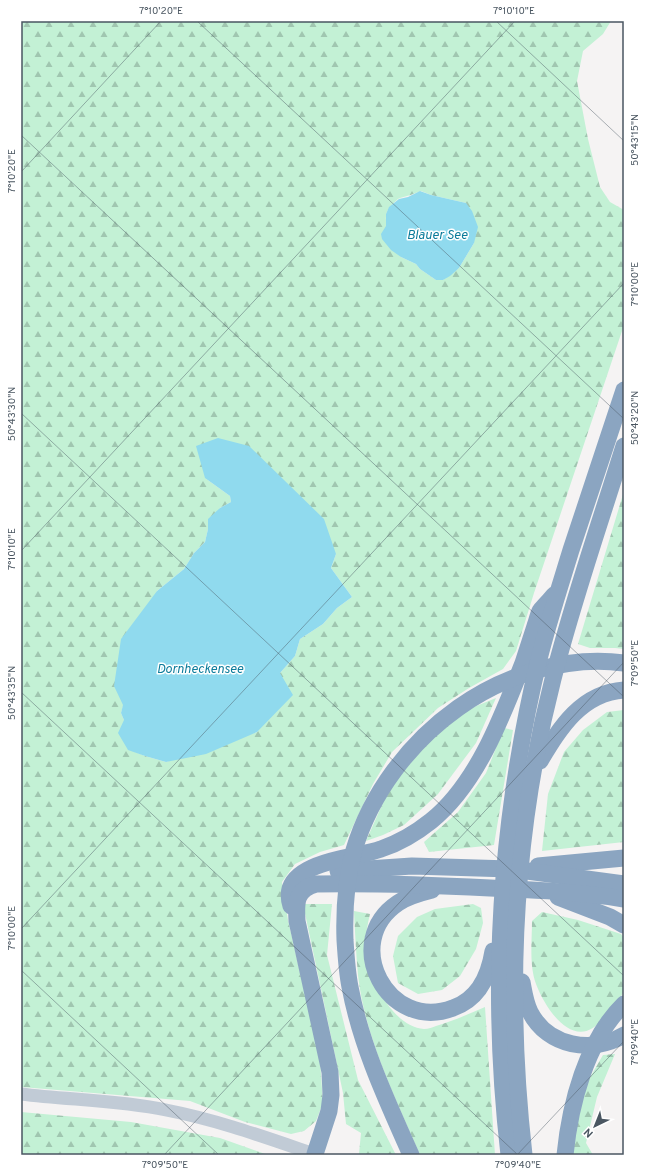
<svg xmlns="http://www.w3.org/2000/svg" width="645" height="1176" font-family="Overpass,sans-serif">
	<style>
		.forest { fill: url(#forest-firs); fill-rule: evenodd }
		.water { fill: #90daee }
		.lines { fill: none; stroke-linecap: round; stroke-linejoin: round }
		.secondary { stroke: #c1cbd6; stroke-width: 13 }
		.highway { stroke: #8ba5c1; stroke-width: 17 }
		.ticks { fill: none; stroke: #4a5661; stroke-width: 1; stroke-opacity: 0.45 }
		.labels { text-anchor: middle; stroke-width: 3; stroke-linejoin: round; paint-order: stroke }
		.water-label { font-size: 13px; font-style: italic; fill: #0c7c9b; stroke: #fff }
		.neatline { fill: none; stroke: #4a5661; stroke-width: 1.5 }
		.ticks-label { font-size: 10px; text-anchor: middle; fill: #4a5661 }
	</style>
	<defs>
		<pattern id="forest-firs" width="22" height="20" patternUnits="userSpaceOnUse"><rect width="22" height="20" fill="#c3f1d5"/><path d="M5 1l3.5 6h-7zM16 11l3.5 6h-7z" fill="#a0c6b0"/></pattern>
	</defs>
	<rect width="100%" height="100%" fill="#f5f3f3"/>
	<g class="forest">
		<path d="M 21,21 L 611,21 L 603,34 L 583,51 L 577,81 L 588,139 L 600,187 L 610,202 L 624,210 L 624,325 L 534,593 L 516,651 L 503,669 L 469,688 L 438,708 L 392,752 L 373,784 L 344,845 L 320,852 L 295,864 L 282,882 L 288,920 L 320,1060 L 323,1103 L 316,1121 L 304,1131 L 291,1134 L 245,1122 L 190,1101 L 21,1087 ZM 421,191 L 431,195 L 466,203 L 474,243 L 459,268 L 443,280 L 436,280 L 420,269 L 416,264 L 401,257 C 394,243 376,217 393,204 C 395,202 397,199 400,198 C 407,196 414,194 421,191 ZM 205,478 L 336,554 L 331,568 L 352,597 L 337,608 L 323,624 L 300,639 L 295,656 L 280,673 L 257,732 L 232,741 L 166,762 L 145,756 L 128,749 L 124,720 L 121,713 L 157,591 L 184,569 L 194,553 L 205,542 L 208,529 L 220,508 L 231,502 L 230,496 Z"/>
		<polygon points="624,491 624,649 615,648 590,648 578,644"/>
		<polygon points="496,698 476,743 438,794 404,825 383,835 366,841 389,789 427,737 459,713"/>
		<polygon points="624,710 624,842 542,851 548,794 564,752 583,730 607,712"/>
		<polygon points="504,728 513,730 494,845 429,852 424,842 458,812 486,773"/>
		<polygon points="303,904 332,904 327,955 358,1080 396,1155 361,1155 359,1154 361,1133 346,1124 343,1093"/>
		<polygon points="473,904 481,908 483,923 476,949 460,976 442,990 418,994 398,983 393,956 398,936 417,917 435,909"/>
		<path d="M 354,911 L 370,914 C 367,926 365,938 366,951 C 369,979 393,1027 424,1029 C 428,1029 433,1027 436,1026 C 453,1021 469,1014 485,1007 L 495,1155 L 420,1155 C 395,1097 365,1038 358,975 C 356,954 355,932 354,911 Z"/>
		<path d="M 542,912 L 578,920 L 621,934 L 624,938 C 624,955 626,974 624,990 C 623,996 609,1012 604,1017 C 577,1054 547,1013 536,984 C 529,965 532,941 532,921 Z"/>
		<polygon points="615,1054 597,1097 586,1143 593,1155 571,1155 585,1086 603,1055"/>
		<polygon points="21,1112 131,1122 220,1138 268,1155 21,1155"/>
	</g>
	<g class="water">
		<polygon points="420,191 431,195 466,203 472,211 478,227 474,243 459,268 450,276 443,280 436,280 420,269 416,264 401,257 391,250 382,239 381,234 386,226 386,214 389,207 399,199 408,197"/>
		<polygon points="218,438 249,446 324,519 336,554 331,568 352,597 337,608 323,624 300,639 295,656 280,673 293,695 257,732 206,754 166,762 145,756 128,750 118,733 124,720 121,713 123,705 114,686 121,639 157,591 184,569 194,553 205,542 208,529 208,519 220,508 231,502 230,496 205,478 196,446"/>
	</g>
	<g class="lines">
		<path class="secondary" d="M 21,1094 C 69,1100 118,1100 166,1110 C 218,1120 267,1138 317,1155"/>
		<g class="highway">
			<path d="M 540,761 C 560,728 581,693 624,690"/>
			<polyline points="538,866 624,858"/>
			<polyline points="338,871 412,866 512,869 624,884"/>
			<path d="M 432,890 C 420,893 408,896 398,903 C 340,942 388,1033 453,1008 C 479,999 489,976 493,951"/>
			<polyline points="558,897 610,917 624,925"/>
			<path d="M 291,906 C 277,861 354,859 381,849 C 399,843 416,833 431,821 C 477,784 502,717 523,663 C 527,651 531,638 535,626 C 537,621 538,615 540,611 C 544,606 550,600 554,595"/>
			<path d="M 522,982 C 524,992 525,1002 530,1012 C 548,1047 592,1054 624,1035"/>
			<path d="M 315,1154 L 329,1111 L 331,1095 L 330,1072 L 297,921 C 296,903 295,890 316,884 C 374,883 432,885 490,888 C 535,890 580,892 624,899"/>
			<path d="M 411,1155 C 387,1101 361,1046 350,987 C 347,972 346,956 345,940 C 344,910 346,879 354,850 C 371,793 410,742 458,708 C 504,675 567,655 624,663"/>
			<path d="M 509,1155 C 490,990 500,821 539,659 C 548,623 560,586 571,550 C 589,497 606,443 624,390"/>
			<path d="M 524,1155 C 506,996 513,834 553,679 C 573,600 600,523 624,446"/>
			<path d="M 565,1155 C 570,1105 586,1041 624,1004"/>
		</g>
	</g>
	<path class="ticks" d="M 197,21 L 624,419M 496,21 L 624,141M 21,135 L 624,697M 21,172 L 161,21M 21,413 L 624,976M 21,551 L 515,21M 21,692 L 518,1155M 21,929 L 624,283M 21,970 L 219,1155M 164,1155 L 624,662M 517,1155 L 624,1041"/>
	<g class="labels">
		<g class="water-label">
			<text x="437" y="239">Blauer See</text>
			<text x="200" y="673">Dornheckensee</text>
		</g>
	</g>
	<rect width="645" height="1176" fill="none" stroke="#ffffff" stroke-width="44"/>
	<g transform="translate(595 1126) rotate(223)" stroke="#ffffff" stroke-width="3" paint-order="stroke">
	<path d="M0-3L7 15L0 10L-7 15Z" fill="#4a5661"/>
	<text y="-6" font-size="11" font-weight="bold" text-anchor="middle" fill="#4a5661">N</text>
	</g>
	<rect x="22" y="22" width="601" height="1132" class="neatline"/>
	<g class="ticks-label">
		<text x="161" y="14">7°10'20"E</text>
		<text x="514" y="14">7°10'10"E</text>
		<text transform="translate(634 140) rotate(-90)" y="4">50°43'15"N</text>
		<text transform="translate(11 171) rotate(-90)" y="4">7°10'20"E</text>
		<text transform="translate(634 284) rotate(-90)" y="4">7°10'00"E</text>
		<text transform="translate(11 414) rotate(-90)" y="4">50°43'30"N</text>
		<text transform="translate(634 418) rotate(-90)" y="4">50°43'20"N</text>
		<text transform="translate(11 549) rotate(-90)" y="4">7°10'10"E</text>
		<text transform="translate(634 663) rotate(-90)" y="4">7°09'50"E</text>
		<text transform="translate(11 693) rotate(-90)" y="4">50°43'35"N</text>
		<text transform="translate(11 928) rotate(-90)" y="4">7°10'00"E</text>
		<text transform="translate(634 1042) rotate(-90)" y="4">7°09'40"E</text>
		<text x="165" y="1168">7°09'50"E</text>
		<text x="518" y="1168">7°09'40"E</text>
	</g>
</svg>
